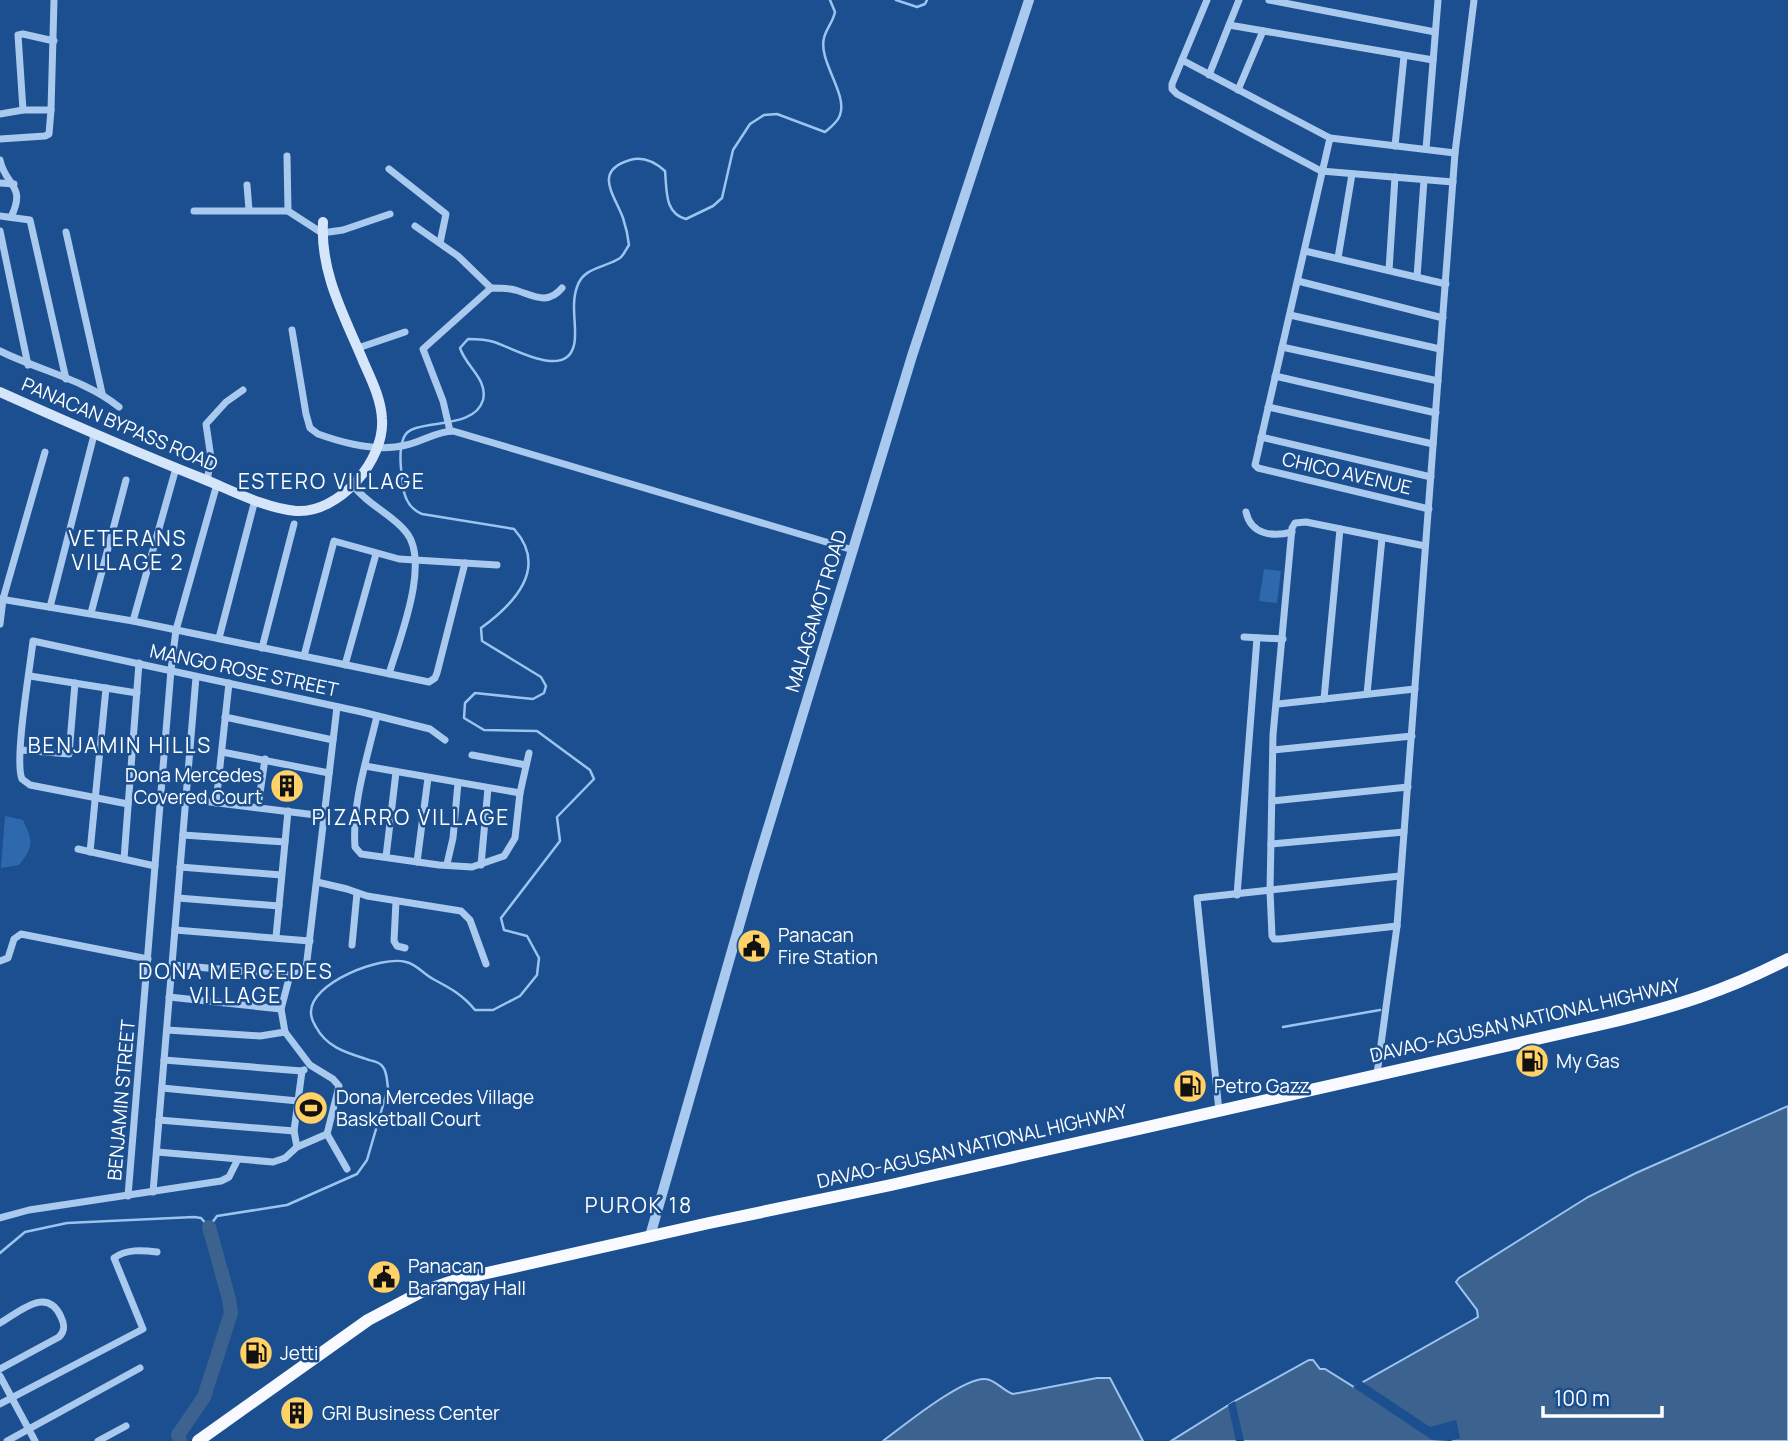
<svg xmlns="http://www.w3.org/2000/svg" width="1788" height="1441" font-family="Manrope,sans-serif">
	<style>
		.green { fill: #2e69ad }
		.water { fill: #3c6290; stroke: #9cc4f0; stroke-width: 2 }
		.pier { fill: #1b4f8f }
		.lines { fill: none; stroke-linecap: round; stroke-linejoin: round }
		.stream { stroke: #9cc4f0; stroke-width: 2.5 }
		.river { stroke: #3c6290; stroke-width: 14 }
		.minor { stroke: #a9c9ee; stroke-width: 7 }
		.tertiary { stroke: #a9c9ee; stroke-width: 10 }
		.secondary { stroke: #d6e6fa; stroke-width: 10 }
		.trunk { stroke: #f8faff; stroke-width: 12 }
		.labels { text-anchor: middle; stroke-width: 5; stroke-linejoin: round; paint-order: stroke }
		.street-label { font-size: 19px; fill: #fff; stroke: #1b4f8f }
		.poi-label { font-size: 19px; fill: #fff; stroke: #1b4f8f; text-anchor: start }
		.neighbourhood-label { font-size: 21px; letter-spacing: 2px; fill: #fff; stroke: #1b4f8f }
	</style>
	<rect width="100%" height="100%" fill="#1b4f8f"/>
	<g class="green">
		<polygon points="1264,569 1281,571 1277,603 1259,601"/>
		<path d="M 5,816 L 23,820 C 33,842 34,846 19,865 L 1,868 Z"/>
		<polygon points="305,1094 320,1096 317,1122 302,1120"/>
	</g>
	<g class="water">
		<polygon points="1788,1106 1788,1441 1171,1441 1235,1401 1309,1360 1313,1360 1320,1369 1325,1369 1354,1387 1478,1317 1477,1310 1456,1282 1459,1278 1588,1197 1636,1173"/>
		<path d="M 1097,1378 L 1110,1378 L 1143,1441 L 883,1441 C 903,1426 962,1378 985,1379 C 995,1379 1003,1391 1013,1394 Z"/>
	</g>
	<g class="pier">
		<polygon points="1361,1381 1430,1427 1456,1420 1460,1438 1450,1441 1432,1440 1353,1387"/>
		<polygon points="1235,1401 1244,1441 1236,1441 1228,1405"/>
	</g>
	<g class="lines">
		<g class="stream">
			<polyline points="896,0 917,7 925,4 927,0"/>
			<polyline points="1283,1027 1380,1010"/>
			<path d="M 0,1253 L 25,1232 L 67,1223 L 194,1217 L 201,1218 L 209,1227 L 217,1216 L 287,1205 L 357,1174 L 367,1160 L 388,1088 C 387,1081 387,1072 383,1067 C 380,1062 374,1061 369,1060 C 348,1053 327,1048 316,1027 C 313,1022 311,1019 311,1013 C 309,983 382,955 406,962 C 416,964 424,974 433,979 C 450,988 463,995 475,1010 L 493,1010 L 520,996 L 537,975 L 539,958 L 527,936 L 504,930 L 501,918 L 560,841 L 557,817 L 594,779 L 590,770 L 537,731 L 484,730 L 464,718 L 465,703 L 475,693 L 533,699 L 544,693 L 546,686 L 541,677 L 482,641 L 481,628 C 514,604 549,568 514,529 L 422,514 C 410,509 404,498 403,485 C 401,470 398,451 404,437 C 412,417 474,432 483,400 C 488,379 466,367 460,348 L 468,339 C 477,339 485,339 494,342 C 513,348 566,380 574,345 C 578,330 570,306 577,287 C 583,267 605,268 620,258 C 624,255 626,249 629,245 C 628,236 626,227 623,218 C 614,194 593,171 630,160 C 643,156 655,162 665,171 C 667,190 664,213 686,219 L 713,206 L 722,198 L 733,150 L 750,124 L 764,115 L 777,114 L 825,132 C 831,127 838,122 840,115 C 848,94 818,61 824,38 C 826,29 833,22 835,12 L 830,0"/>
		</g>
		<polyline class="river" points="180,1441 178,1435 204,1397 231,1313 229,1299 209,1227"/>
		<g class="minor">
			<polyline points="1207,0 1172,84 1172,89 1177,94 1321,171 1453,182"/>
			<polyline points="1269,0 1435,32"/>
			<polyline points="1229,25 1433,60"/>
			<polyline points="1182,60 1330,138 1455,153"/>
			<polyline points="1209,75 1239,0"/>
			<polyline points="1238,90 1263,31"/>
			<polyline points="23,110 18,35 23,34 54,41"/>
			<polyline points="0,114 23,110 51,110"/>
			<polyline points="1330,138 1255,465 1258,468 1429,509"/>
			<polyline points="0,139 45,136 49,134 51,110 54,0"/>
			<polyline points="1395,146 1404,56"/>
			<polyline points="1426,149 1438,0"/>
			<polyline points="287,156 288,211"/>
			<path d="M 0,160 C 5,186 27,185 11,217"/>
			<polyline points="389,169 446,214 440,243"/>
			<polyline points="0,183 14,184"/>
			<polyline points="247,185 249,210"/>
			<polyline points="194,211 288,211 322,233 343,230 390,214"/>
			<polyline points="0,216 30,220 66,379"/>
			<polyline points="415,226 458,256 491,288"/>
			<polyline points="0,231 28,365"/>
			<polyline points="66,232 102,393"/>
			<polyline points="1305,251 1446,284"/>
			<polyline points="1338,258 1352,174"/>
			<polyline points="1389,270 1395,177"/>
			<polyline points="1417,277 1424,180"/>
			<polyline points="1298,281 1443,318"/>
			<polyline points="1290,315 1440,349"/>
			<path d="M 292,330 L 306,414 L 310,428 L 318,434 C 343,443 379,452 406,445 C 422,442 437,431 453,431 L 853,550"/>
			<polyline points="1282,347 1438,381"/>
			<polyline points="358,348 405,332"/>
			<path d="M 0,351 C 38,370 86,380 119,407"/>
			<polyline points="1275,376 1436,413"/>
			<polyline points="1268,407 1433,444"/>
			<path d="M 450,431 L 443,401 L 423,349 L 491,288 C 499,288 507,288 515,290 C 533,295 547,306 562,288"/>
			<polyline points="1261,437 1431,477"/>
			<polyline points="207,481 211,458 206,424 226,402 243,390"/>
			<path d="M 353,485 C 367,505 391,513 406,532 C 431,562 399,640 389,674"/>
			<path d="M 1246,512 C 1251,535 1273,537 1292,532"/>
			<polyline points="0,599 133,621 429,682 435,678 437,673 465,563"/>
			<polyline points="50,607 94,435"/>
			<polyline points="91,613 126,480"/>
			<polyline points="133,621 176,468"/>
			<polyline points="0,624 3,599 45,452"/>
			<polyline points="1244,637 1283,639"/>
			<polyline points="219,638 255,500"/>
			<polyline points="262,648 294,524"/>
			<polyline points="304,656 334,541 399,559 497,565"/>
			<polyline points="345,665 376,554"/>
			<polyline points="30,676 137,693"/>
			<polyline points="1367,694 1382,538"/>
			<polyline points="1324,699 1340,529"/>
			<polyline points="1278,704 1415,689"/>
			<path d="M 377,716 C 367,759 352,802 355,847 L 361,854 L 439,865 L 472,867 L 504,856 L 515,838 L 520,793 L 529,753"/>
			<polyline points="225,717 333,740"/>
			<polyline points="21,750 69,754 75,683"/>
			<polyline points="1273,750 1412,736"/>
			<polyline points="222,752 329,773"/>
			<polyline points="472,755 526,765"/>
			<polyline points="365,766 520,793"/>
			<polyline points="186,799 324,816"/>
			<polyline points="1272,801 1408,787"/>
			<polyline points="216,803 229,683"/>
			<path d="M 128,804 L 30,785 L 22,779 C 14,761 30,668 33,641 L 362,712 L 430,729 L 445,740"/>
			<polyline points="258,807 265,759"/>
			<polyline points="183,835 285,842"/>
			<polyline points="1271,844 1404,832"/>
			<polyline points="78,849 155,866"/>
			<polyline points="90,852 106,688"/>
			<polyline points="386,857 396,772"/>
			<polyline points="124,859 139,663"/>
			<polyline points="417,862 428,778"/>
			<polyline points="447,864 453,838 458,783"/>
			<polyline points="481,865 488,788"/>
			<polyline points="180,867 281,875"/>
			<polyline points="317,882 347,889 367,896 461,911 470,920 486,964"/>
			<polyline points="1237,895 1257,638"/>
			<polyline points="178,898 279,906"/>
			<polyline points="396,901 394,941 397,946 405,948"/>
			<polyline points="1397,926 1280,939 1274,939 1272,936 1270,891 1273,735 1292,528 1295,523 1306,522 1425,546"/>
			<polyline points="175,930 310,941"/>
			<polyline points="276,937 288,811"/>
			<polyline points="352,945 357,893"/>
			<polyline points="0,961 8,958 14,939 21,934 148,959"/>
			<polyline points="172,965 290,975 302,972 306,969 337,707"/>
			<polyline points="290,975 281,1009 285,1032 310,1065 333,1079 339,1086 327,1134 347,1169"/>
			<polyline points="169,997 281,1009"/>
			<polyline points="167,1030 260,1036 285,1032"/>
			<polyline points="164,1060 302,1071"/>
			<polyline points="1377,1074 1397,926 1455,153 1474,0"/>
			<polyline points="162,1088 298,1101"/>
			<polyline points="1219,1111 1197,898 1400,876"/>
			<polyline points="159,1120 294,1131"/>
			<polyline points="297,1147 294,1131 302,1071 304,1070"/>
			<polyline points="157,1152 273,1162 285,1158 297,1147 327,1134"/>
			<polyline points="153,1192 196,677"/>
			<polyline points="128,1196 171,670 176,630 217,484"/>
			<polyline points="0,1218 29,1210 221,1181 229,1177 237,1161"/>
			<path d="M 0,1323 C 21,1311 47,1286 61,1317 C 65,1325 65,1331 59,1337 L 0,1369"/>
			<polyline points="0,1376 35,1441"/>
			<path d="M 0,1404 L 143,1329 L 114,1258 C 126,1249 142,1250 157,1252"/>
			<polyline points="7,1441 140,1368"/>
			<polyline points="98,1441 126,1426"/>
		</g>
		<polyline class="tertiary" points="650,1236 754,874 912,356 1029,0"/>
		<path class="secondary" d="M 0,392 C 67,422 133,451 201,478 C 231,490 264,508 296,511 C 339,514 385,460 382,419 C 381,399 372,381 364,363 C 345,317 320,274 323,222"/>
		<path class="trunk" d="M 198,1441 L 368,1320 L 421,1292 L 456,1280 L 709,1223 L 891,1185 L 1607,1023 C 1674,1007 1726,991 1788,959"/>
	</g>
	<defs>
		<g id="building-disc" transform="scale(1.75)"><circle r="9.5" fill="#ffd166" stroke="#1b4f8f"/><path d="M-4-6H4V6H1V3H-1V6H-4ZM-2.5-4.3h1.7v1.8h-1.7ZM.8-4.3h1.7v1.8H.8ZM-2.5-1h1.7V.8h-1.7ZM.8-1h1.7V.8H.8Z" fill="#111"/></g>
		<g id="civic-disc" transform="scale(1.75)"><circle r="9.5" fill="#ffd166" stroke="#1b4f8f"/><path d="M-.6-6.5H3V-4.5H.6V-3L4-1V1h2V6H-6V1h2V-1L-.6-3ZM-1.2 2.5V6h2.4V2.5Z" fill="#111"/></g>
		<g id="fuel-disc" transform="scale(1.75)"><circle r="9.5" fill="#ffd166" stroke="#1b4f8f"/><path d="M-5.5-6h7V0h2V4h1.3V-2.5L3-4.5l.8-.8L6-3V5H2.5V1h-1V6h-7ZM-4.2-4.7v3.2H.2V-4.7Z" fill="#111"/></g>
		<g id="stadium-disc" transform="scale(1.75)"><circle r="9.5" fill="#ffd166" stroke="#1b4f8f"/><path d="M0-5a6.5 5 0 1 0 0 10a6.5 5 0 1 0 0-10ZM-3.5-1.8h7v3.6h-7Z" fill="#111"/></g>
	</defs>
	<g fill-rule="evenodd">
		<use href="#building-disc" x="287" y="786"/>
		<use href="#civic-disc" x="754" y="946"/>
		<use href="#fuel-disc" x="1532" y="1061"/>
		<use href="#fuel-disc" x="1190" y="1086"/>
		<use href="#stadium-disc" x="311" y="1108"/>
		<use href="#civic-disc" x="384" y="1277"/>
		<use href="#fuel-disc" x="256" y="1353"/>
		<use href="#building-disc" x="297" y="1413"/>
	</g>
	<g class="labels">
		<g class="street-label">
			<text transform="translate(120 424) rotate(23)" y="7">PANACAN BYPASS ROAD</text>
			<text transform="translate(1347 473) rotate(13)" y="7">CHICO AVENUE</text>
			<text transform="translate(816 611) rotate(-73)" y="7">MALAGAMOT ROAD</text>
			<text transform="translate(244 670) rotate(12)" y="7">MANGO ROSE STREET</text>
			<text transform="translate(1525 1020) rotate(-13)" y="7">DAVAO-AGUSAN NATIONAL HIGHWAY</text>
			<text transform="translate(121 1100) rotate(-85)" y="7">BENJAMIN STREET</text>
			<text transform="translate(972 1146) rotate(-13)" y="7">DAVAO-AGUSAN NATIONAL HIGHWAY</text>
		</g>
		<g class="poi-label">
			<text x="262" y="782" text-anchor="end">Dona Mercedes<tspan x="262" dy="22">Covered Court</tspan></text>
			<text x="778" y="942">Panacan<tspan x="778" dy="22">Fire Station</tspan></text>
			<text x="1556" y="1068">My Gas</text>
			<text x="1214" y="1093">Petro Gazz</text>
			<text x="336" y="1104">Dona Mercedes Village<tspan x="336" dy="22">Basketball Court</tspan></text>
			<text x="408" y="1273">Panacan<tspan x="408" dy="22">Barangay Hall</tspan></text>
			<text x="280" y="1360">Jetti</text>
			<text x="322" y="1420">GRI Business Center</text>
		</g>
		<g class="neighbourhood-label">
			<text x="332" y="489">ESTERO VILLAGE</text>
			<text x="128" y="546">VETERANS<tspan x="128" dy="24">VILLAGE 2</tspan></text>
			<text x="120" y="753">BENJAMIN HILLS</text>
			<text x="411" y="825">PIZARRO VILLAGE</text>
			<text x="236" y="979">DONA MERCEDES<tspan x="236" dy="24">VILLAGE</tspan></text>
			<text x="639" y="1213">PUROK 18</text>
		</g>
	</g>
	<path d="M1543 1406v10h119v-10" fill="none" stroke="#ffffff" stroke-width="3.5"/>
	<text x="1554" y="1406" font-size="21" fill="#ffffff" stroke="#1b4f8f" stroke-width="5" paint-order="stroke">100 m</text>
</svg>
